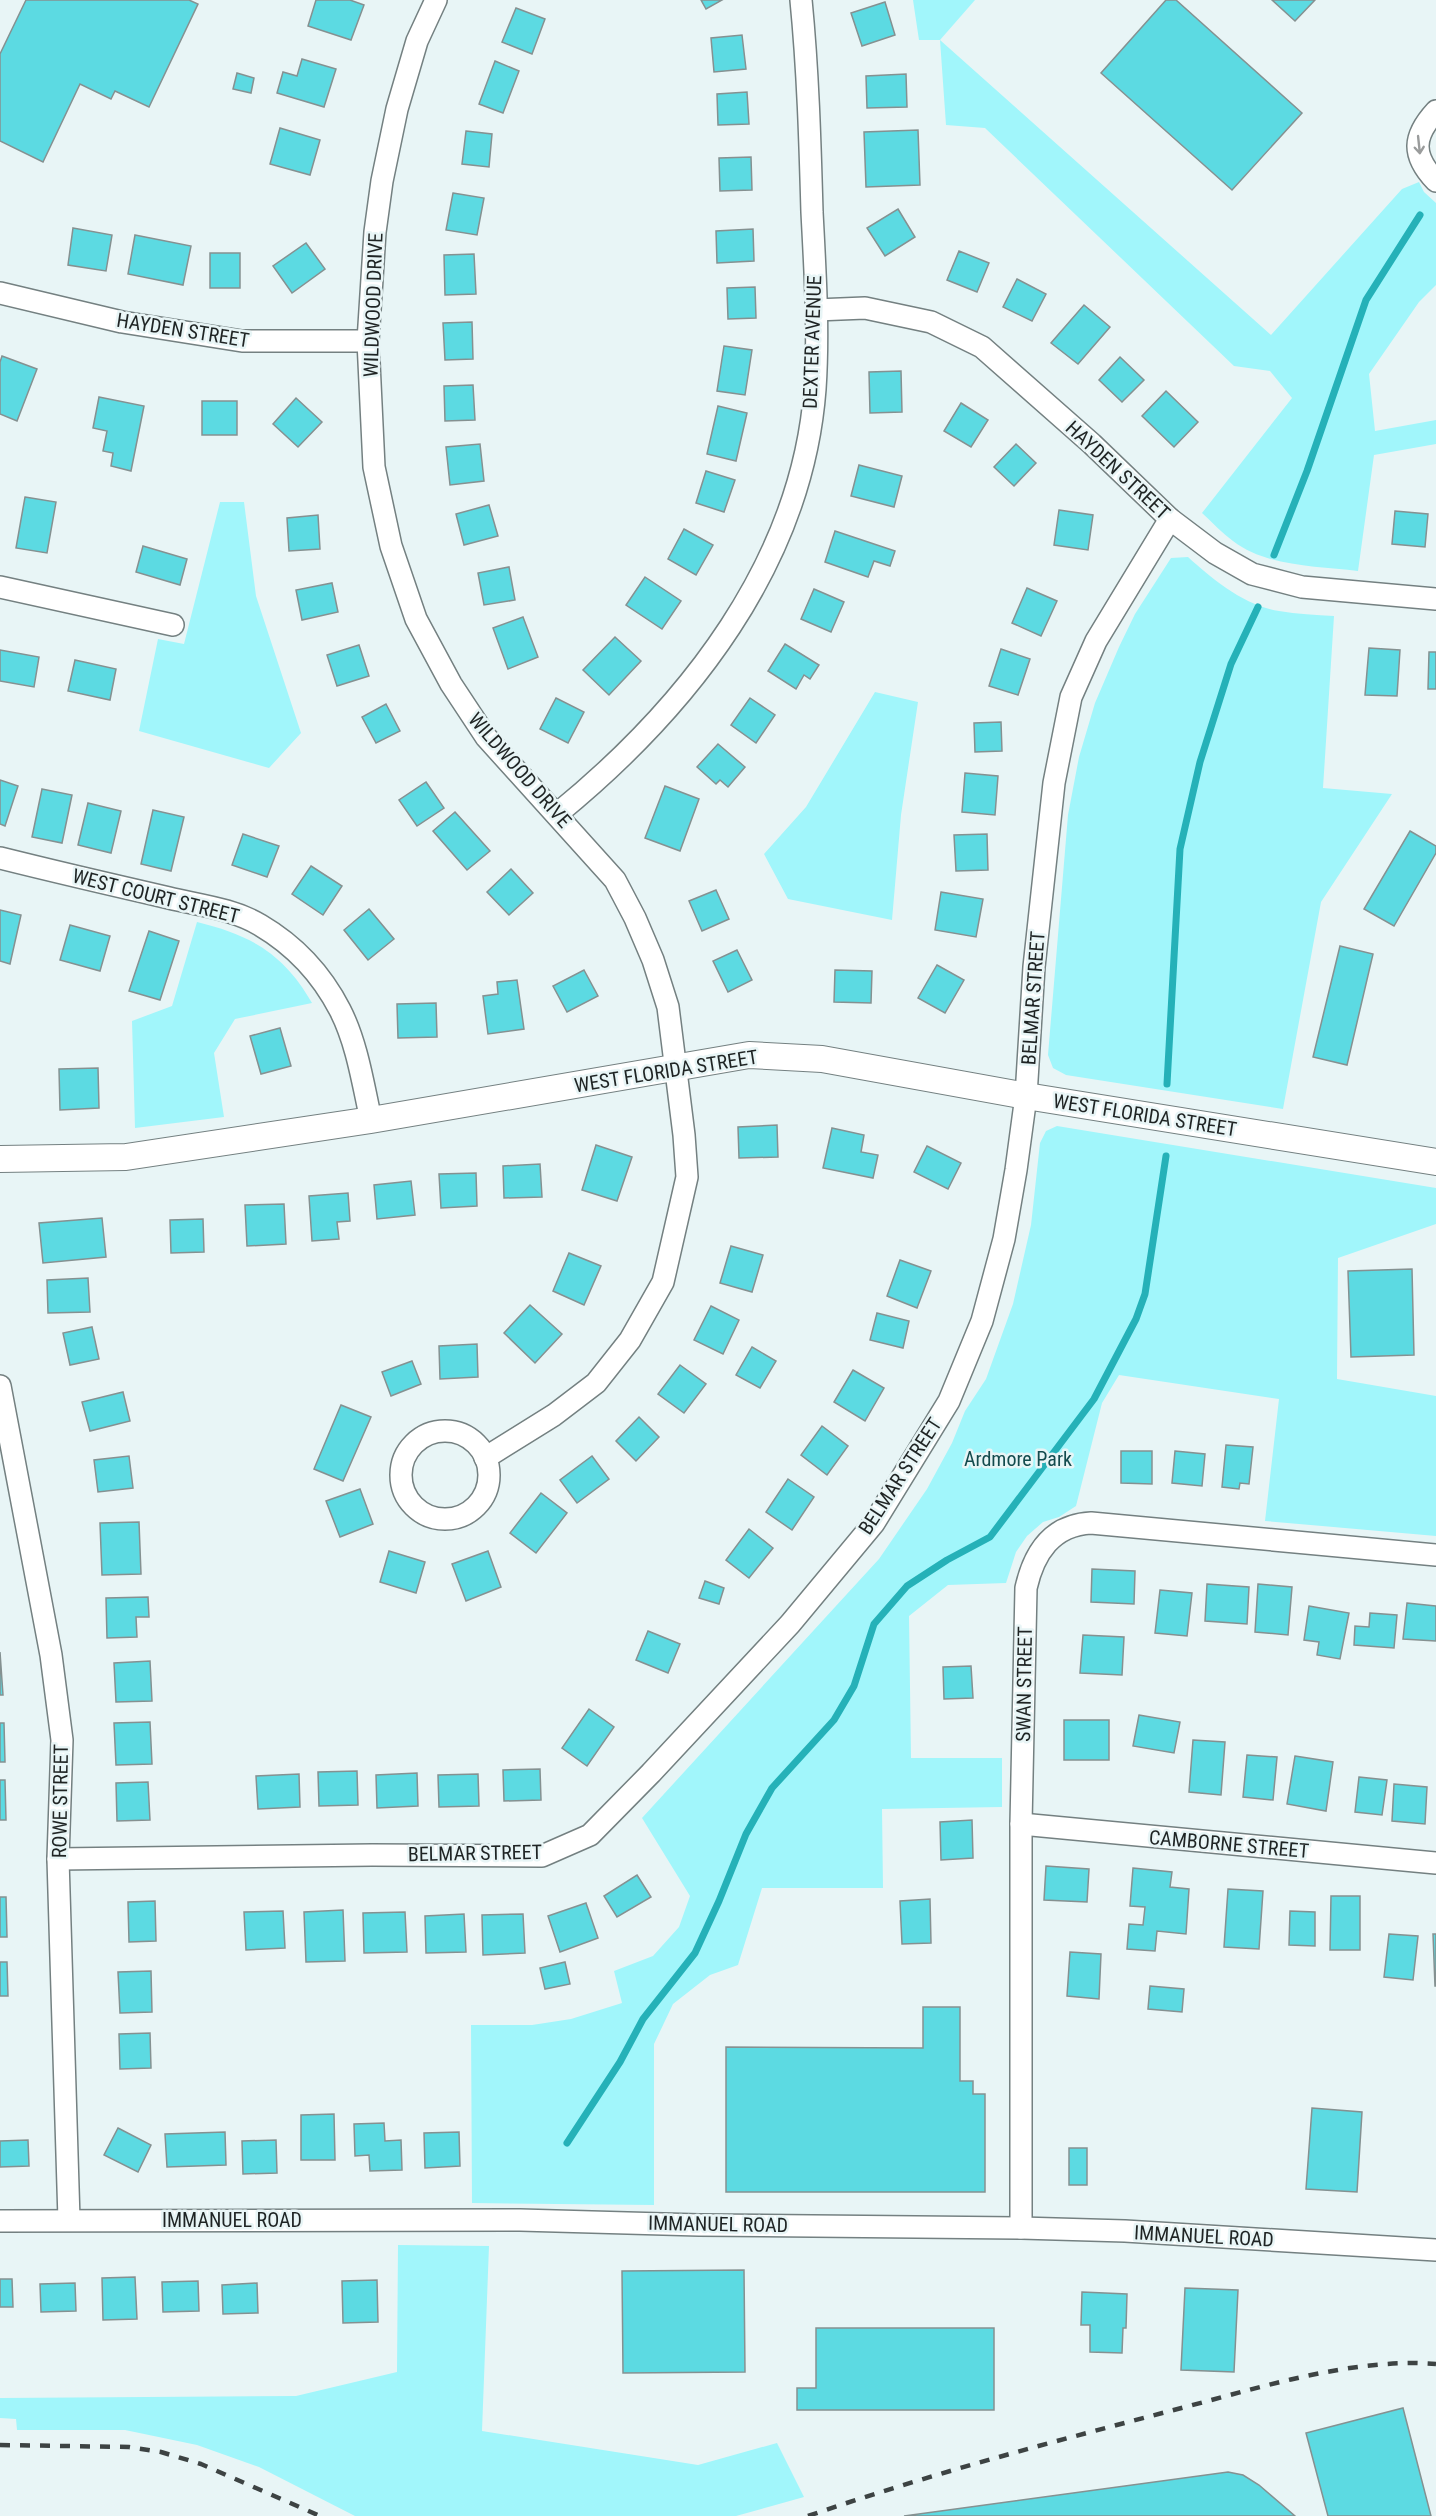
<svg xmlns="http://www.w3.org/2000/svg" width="1436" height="2516" font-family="'Roboto Condensed',sans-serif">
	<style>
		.green { fill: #a1f6fb }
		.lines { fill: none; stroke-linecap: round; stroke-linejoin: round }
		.stream { stroke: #25b1b8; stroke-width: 7 }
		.building { fill: #5cdae2; stroke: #859191; stroke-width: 1.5 }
		.minor-casing { stroke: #748081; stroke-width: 24 }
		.tertiary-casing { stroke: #748081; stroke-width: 28 }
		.minor { stroke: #fff; stroke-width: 21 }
		.tertiary { stroke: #fff; stroke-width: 26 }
		.rail { stroke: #3d4343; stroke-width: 4.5; stroke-dasharray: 10 10; stroke-linecap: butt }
		.oneway { stroke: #9a9c9c }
		.labels { text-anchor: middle; stroke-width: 5; stroke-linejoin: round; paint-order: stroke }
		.street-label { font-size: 20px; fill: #1f2424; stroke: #e8f5f6 }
		.park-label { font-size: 20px; fill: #134b4e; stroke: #e8f5f6 }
	</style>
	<rect width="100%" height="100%" fill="#e8f5f6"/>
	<g class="green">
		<path d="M 913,0 L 975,0 L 940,40 L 1271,335 L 1402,189 L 1419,182 L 1424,192 L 1436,203 L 1436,285 L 1419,302 L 1369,374 L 1375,431 L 1436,420 L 1436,444 L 1374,455 L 1358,571 C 1317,566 1267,567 1233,541 C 1222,533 1212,522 1202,513 L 1292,398 L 1270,371 L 1234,366 L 985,128 L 946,125 L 940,40 L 919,40 Z"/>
		<polygon points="220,502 244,502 256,596 301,733 269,768 139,731 158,639 184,644"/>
		<path d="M 1188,557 C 1212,579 1245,606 1279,611 C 1297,614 1316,615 1334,616 L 1323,788 L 1392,794 L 1321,902 L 1283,1109 L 1066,1075 L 1053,1068 L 1048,1055 L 1068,815 L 1079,757 L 1095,703 L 1119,647 L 1135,614 L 1171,558 Z"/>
		<polygon points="875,692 918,702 901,815 892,920 788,899 764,854 806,807"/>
		<path d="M 197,922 C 251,935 284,954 312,1003 L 235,1019 L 214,1053 L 224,1117 L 135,1128 L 132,1021 L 172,1006 Z"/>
		<polygon points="1057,1126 1436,1188 1436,1224 1338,1258 1337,1379 1436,1396 1436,1536 1265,1521 1279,1399 1119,1375 1102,1403 1076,1506 1059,1517 1043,1522 1027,1536 1016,1552 1006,1583 948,1585 909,1616 911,1758 1002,1758 1002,1807 882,1809 883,1888 762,1888 738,1965 710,1975 673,2004 654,2044 654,2205 472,2203 471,2025 532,2025 571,2019 622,2003 614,1971 653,1956 679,1927 690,1896 642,1818 879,1559 927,1489 952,1443 965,1411 986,1379 1013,1304 1031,1225 1040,1143 1046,1131"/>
		<polygon points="398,2245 489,2246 482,2431 698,2465 777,2443 804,2497 736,2516 355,2516 259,2467 197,2445 125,2430 17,2430 16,2419 0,2418 0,2398 296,2396 397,2372"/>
	</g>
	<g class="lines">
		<g class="stream">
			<polyline points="1274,555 1307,471 1366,300 1420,215"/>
			<polyline points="1167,1084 1180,849 1200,762 1231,664 1258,607"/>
			<polyline points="567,2143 620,2062 643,2019 695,1953 719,1901 746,1834 772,1788 834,1720 854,1686 874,1624 907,1586 947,1560 990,1537 1094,1399 1136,1319 1145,1294 1166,1156"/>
		</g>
	</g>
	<g class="building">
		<polygon points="26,0 189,0 198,4 149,107 115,91 111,99 80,84 43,162 0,141 0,54"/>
		<polygon points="316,0 350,0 364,5 351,40 308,26"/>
		<polygon points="701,0 722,0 706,9"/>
		<polygon points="1166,0 1176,0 1302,113 1232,190 1101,73"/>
		<polygon points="1272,0 1315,0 1295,21"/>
		<polygon points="885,2 895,35 862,46 851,13"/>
		<polygon points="516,8 545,19 532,54 502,42"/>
		<polygon points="742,35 746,69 714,72 711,38"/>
		<polygon points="302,59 336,69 324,107 277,93 283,72 297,76"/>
		<polygon points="495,61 519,71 503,113 479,104"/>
		<polygon points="237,73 254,78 251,93 233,89"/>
		<polygon points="906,74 907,107 867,108 866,76"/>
		<polygon points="747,92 749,124 718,125 717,94"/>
		<polygon points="280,128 320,140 310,175 270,164"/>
		<polygon points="918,130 920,185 866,187 864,132"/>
		<polygon points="466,131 492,134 489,167 462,164"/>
		<polygon points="751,157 752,190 720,191 719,158"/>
		<polygon points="453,193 484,198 477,235 446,230"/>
		<polygon points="898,209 915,237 885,256 867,228"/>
		<polygon points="73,228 112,235 106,271 68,265"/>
		<polygon points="753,229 754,261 717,263 716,231"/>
		<polygon points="135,235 191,246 183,285 128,274"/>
		<polygon points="306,243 325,269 292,293 273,266"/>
		<polygon points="959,251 989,263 977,292 947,280"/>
		<rect x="210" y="253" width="30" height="35"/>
		<polygon points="474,254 476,294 445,295 444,255"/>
		<polygon points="1017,279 1046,294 1032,321 1003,307"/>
		<polygon points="755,287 756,318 728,319 727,288"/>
		<polygon points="1084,305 1110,327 1078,364 1051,343"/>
		<polygon points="472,322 473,359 445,360 443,323"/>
		<polygon points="724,346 752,350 745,395 717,391"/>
		<polygon points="2,356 37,369 17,421 0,414 0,362"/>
		<polygon points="1120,357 1144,380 1122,402 1099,380"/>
		<polygon points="901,371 902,412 870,413 869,372"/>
		<polygon points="473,385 475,420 445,421 444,386"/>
		<polygon points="1166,391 1198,422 1174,447 1142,416"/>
		<polygon points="99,397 144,406 131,471 111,466 113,453 103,451 107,431 93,428"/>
		<polygon points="296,398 322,422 298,447 273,424"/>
		<rect x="202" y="401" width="35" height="34"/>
		<polygon points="961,403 988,420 971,447 944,431"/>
		<polygon points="718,406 747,413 736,461 707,454"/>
		<polygon points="480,444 484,481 450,485 446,447"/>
		<polygon points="1016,444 1036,463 1014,486 994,467"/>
		<polygon points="859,465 902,476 894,507 851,496"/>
		<polygon points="706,471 735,480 724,512 696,503"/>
		<polygon points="25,497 56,502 47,553 16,548"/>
		<polygon points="489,505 498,536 464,545 456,514"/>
		<polygon points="1059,510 1093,515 1088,550 1054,545"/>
		<polygon points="1395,511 1428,514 1425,547 1392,544"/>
		<polygon points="318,515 320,549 289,551 287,518"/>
		<polygon points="684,529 713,545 696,575 668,559"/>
		<polygon points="835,531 895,551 890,566 874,561 868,577 825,562"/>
		<polygon points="143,546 187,559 180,585 136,572"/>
		<polygon points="509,567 515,600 484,605 478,573"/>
		<polygon points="645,577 681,601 662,629 626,605"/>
		<polygon points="332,583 338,612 302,620 296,590"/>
		<polygon points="1027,588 1057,601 1041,636 1012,623"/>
		<polygon points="814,589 844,602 831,632 801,619"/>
		<polygon points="523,617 538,657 508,669 493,628"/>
		<polygon points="615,637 641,661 609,695 583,670"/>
		<polygon points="785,644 819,665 810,679 804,675 796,689 768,671"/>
		<polygon points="359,645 369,676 337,686 327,655"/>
		<polygon points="1369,648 1400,650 1397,696 1365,695"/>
		<polygon points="1001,649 1030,659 1018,695 989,686"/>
		<polygon points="0,650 39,657 34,687 0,681"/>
		<polygon points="1429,652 1436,652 1436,689 1428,689"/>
		<polygon points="75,660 116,669 110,700 68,691"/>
		<polygon points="556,698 584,712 568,743 540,729"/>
		<polygon points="750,698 775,715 756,743 731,725"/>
		<polygon points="386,704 400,731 376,743 362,717"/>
		<polygon points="1001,722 1002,751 975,752 974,723"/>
		<polygon points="718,744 745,767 728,787 720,780 716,784 697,767"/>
		<polygon points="965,773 998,776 995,815 962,812"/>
		<polygon points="0,780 18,786 5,826 0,824"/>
		<polygon points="426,782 444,808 417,826 399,800"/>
		<polygon points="665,786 699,799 680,851 645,838"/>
		<polygon points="42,789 72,795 62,843 32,837"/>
		<polygon points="88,803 121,811 111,853 78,845"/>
		<polygon points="153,810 184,817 171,871 141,864"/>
		<polygon points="455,812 490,851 467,870 433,831"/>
		<polygon points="1410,831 1436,846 1436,853 1394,926 1364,909"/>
		<polygon points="243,834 279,846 267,877 232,865"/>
		<polygon points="987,834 988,870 956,871 954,835"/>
		<polygon points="311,866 342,886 323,915 292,894"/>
		<polygon points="511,869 533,893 509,915 487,892"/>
		<polygon points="716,890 729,919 702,931 689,901"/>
		<polygon points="941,892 983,899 976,937 935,930"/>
		<polygon points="369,909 394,939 368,960 344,930"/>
		<polygon points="0,910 21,915 10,964 0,961"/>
		<polygon points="70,925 110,936 100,971 60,960"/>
		<polygon points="149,931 179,941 160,1000 129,991"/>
		<polygon points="1340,946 1373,954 1347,1065 1313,1057"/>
		<polygon points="737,950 752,980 728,992 713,961"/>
		<polygon points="937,965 964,980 945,1013 918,998"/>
		<polygon points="584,970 598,996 567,1012 553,986"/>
		<polygon points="835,970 872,971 871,1003 834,1002"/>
		<polygon points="517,980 524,1029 488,1034 483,996 498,994 497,982"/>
		<polygon points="436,1003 437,1037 398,1038 397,1004"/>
		<polygon points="280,1028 291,1066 261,1074 250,1036"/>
		<polygon points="98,1068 99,1108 60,1110 59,1069"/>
		<polygon points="777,1125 778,1157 739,1158 738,1127"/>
		<polygon points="832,1128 864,1135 861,1152 878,1155 873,1178 823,1168"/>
		<polygon points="596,1145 632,1157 617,1201 582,1190"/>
		<polygon points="927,1146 961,1163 948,1189 914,1172"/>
		<polygon points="540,1164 542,1197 504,1198 503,1166"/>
		<polygon points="476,1173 477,1206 441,1208 439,1174"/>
		<polygon points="411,1181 415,1215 377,1219 374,1185"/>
		<polygon points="348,1193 350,1221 337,1222 339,1239 312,1241 309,1196"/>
		<polygon points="284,1204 286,1244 247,1246 245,1205"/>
		<polygon points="102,1218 106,1257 43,1263 39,1223"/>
		<polygon points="203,1219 204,1252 171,1253 170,1220"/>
		<polygon points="731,1246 763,1255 752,1292 720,1283"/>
		<polygon points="569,1253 601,1266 584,1305 553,1291"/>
		<polygon points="900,1260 931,1271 917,1308 887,1296"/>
		<polygon points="1412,1269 1414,1355 1351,1357 1348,1271"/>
		<polygon points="88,1278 90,1312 48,1313 47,1280"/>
		<polygon points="530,1305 562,1334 535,1363 504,1333"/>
		<polygon points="711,1306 739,1320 723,1354 694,1340"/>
		<polygon points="877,1313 909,1321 903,1348 870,1340"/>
		<polygon points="92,1327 99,1359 70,1365 63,1333"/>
		<polygon points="477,1344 478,1377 440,1379 439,1346"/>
		<polygon points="752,1347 776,1361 760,1388 736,1375"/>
		<polygon points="412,1361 421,1384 391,1396 382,1372"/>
		<polygon points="680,1365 706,1384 684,1413 658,1394"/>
		<polygon points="853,1370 884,1388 865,1421 834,1402"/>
		<polygon points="123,1392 130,1421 90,1431 82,1402"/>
		<polygon points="341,1405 371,1417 343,1481 314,1469"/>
		<polygon points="639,1417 659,1437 636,1461 616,1441"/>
		<polygon points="822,1426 848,1446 827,1475 801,1455"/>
		<polygon points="1226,1445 1253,1447 1249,1484 1240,1483 1239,1489 1222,1487"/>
		<polygon points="1121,1451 1152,1451 1152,1484 1121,1483"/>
		<polygon points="1175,1451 1205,1454 1202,1486 1172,1483"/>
		<polygon points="129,1456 133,1488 98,1492 94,1460"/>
		<polygon points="592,1456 609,1479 577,1503 560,1480"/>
		<polygon points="788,1479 814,1497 792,1530 766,1512"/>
		<polygon points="360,1489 373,1524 340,1537 326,1501"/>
		<polygon points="541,1493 567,1513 536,1553 510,1533"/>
		<polygon points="139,1522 141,1574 102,1575 100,1523"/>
		<polygon points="749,1529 773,1548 749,1578 726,1560"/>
		<polygon points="389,1551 425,1562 416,1593 380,1582"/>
		<polygon points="488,1551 501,1587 466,1601 452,1564"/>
		<polygon points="1092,1569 1135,1571 1134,1604 1091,1602"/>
		<polygon points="705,1581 724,1588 719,1604 699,1598"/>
		<polygon points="1207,1584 1249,1587 1247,1624 1205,1621"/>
		<polygon points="1258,1584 1292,1587 1288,1635 1255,1632"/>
		<polygon points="1160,1590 1192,1593 1187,1636 1155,1633"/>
		<polygon points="148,1597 149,1617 136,1617 137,1637 107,1638 106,1598"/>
		<polygon points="1407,1603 1436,1606 1436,1641 1403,1639"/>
		<polygon points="1309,1606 1349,1613 1340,1659 1317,1655 1319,1642 1304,1640"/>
		<polygon points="1370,1613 1397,1615 1394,1648 1354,1645 1355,1626 1369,1627"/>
		<polygon points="648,1631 680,1644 668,1673 636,1660"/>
		<polygon points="1083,1635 1124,1637 1122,1675 1080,1673"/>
		<polygon points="0,1652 3,1695 0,1695"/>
		<polygon points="150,1661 152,1701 116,1702 114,1663"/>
		<polygon points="971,1666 973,1698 944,1699 943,1667"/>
		<polygon points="589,1709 614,1727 587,1766 562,1748"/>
		<polygon points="1139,1715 1180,1722 1174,1753 1133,1746"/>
		<rect x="1064" y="1720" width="45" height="40"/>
		<polygon points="150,1722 152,1764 116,1765 114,1723"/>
		<polygon points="0,1723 4,1723 5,1762 0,1762"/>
		<polygon points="1193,1740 1225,1742 1221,1795 1189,1792"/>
		<polygon points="1247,1755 1277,1757 1273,1800 1243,1797"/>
		<polygon points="1295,1756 1333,1762 1326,1811 1287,1804"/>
		<polygon points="540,1769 541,1800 504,1801 503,1770"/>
		<polygon points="357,1771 358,1805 319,1806 318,1772"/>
		<polygon points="417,1773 418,1806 377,1808 376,1775"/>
		<polygon points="299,1774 300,1807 258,1809 256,1776"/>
		<polygon points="478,1774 479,1806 439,1807 438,1775"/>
		<polygon points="1359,1777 1387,1780 1382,1815 1355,1812"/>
		<polygon points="0,1780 5,1780 6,1820 0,1820"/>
		<polygon points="148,1782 150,1820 117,1821 116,1783"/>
		<polygon points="1394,1784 1427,1787 1425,1824 1392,1821"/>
		<polygon points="972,1820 973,1858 941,1860 940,1822"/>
		<polygon points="1046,1866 1089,1869 1087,1902 1044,1900"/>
		<polygon points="1133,1868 1172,1872 1170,1887 1189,1889 1186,1934 1157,1931 1155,1951 1127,1949 1129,1924 1143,1925 1145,1907 1130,1906"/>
		<polygon points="637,1875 651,1897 617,1917 604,1896"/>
		<polygon points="1228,1889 1263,1891 1259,1949 1224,1947"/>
		<polygon points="1331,1896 1360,1896 1360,1950 1330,1950"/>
		<polygon points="0,1897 6,1897 7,1937 0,1937"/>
		<polygon points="930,1899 931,1943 902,1944 900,1901"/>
		<polygon points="155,1901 156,1941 129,1942 128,1902"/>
		<polygon points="586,1903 598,1938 560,1952 548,1916"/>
		<polygon points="343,1910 345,1961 306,1962 304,1912"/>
		<polygon points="283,1911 285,1948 246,1950 244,1912"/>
		<polygon points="1290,1911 1315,1912 1315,1946 1289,1945"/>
		<polygon points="405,1912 407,1952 364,1953 363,1913"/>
		<polygon points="464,1914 466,1952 426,1953 425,1916"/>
		<polygon points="523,1914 525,1953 483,1955 482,1915"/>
		<polygon points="1389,1934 1418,1936 1413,1980 1384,1977"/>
		<polygon points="1433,1934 1436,1934 1436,1986 1435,1986"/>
		<polygon points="1070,1952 1101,1954 1099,1999 1067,1996"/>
		<polygon points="0,1962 7,1962 8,1996 0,1996"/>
		<polygon points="565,1962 570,1984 545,1989 540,1968"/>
		<polygon points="151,1971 152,2012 120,2013 118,1972"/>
		<polygon points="1150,1986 1184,1989 1182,2012 1148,2009"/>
		<polygon points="923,2007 960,2007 960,2081 973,2081 973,2094 985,2094 985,2192 726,2192 726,2047 923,2048"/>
		<polygon points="150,2033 151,2068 120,2069 119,2034"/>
		<polygon points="1312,2108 1362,2112 1357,2192 1306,2189"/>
		<polygon points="334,2114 335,2160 301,2160 301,2115"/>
		<polygon points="384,2123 385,2141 401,2140 402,2170 370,2171 369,2155 355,2156 354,2124"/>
		<polygon points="118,2128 151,2145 138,2172 104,2155"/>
		<polygon points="225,2132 226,2165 167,2167 165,2134"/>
		<polygon points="459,2132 460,2166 425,2168 424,2133"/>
		<polygon points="28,2140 29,2166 0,2167 0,2141"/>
		<polygon points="276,2140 277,2173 243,2174 242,2141"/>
		<rect x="1069" y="2148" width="18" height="37"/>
		<polygon points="744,2270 745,2372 623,2373 622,2271"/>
		<polygon points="135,2277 137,2319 103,2320 102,2278"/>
		<polygon points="0,2279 12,2279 13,2307 0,2307"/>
		<polygon points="377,2280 378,2322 343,2323 342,2281"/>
		<polygon points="198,2281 199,2311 163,2312 162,2282"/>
		<polygon points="75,2283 76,2311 41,2312 40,2284"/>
		<polygon points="257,2283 258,2313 223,2314 222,2285"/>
		<polygon points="1185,2288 1238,2290 1234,2372 1181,2370"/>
		<polygon points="1082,2292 1127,2294 1126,2328 1123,2328 1122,2353 1090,2352 1090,2325 1081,2325"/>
		<polygon points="816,2328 994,2328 994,2410 797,2410 797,2388 816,2388"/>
		<polygon points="1403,2408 1431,2516 1328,2516 1306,2433"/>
		<polygon points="1228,2472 1243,2475 1259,2485 1295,2516 904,2516"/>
	</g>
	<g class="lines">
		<g class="minor-casing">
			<g id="minor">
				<polyline points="436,0 417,41 397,109 382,181 375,232 368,341 374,467 391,546 416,619 451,684 486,737 615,880 635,918 653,960 668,1007 684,1135 687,1177 663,1282 630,1340 596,1383 554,1415 485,1458"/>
				<path d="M 1436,111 C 1413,136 1411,155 1436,181"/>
				<polyline points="0,293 122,322 242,341 368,341"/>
				<polyline points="816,310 865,308 931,322 982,347 1092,444 1170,519 1215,553 1252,574 1302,587 1436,599"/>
				<polyline points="0,587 173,625"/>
				<path d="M 557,814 C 688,707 802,563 815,389 C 819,330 815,271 812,212 C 810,141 808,71 801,0"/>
				<path d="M 0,858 C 56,872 112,885 169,898 C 198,905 234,909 260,925 C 294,945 322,975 340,1010 C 357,1043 363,1084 371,1120"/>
				<polyline points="0,1386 51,1655 62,1740 58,1859 69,2220"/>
				<circle cx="445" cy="1475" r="44"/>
				<polyline points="1021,1824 1436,1863"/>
				<polyline points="58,1859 372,1855 542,1856 590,1835 651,1773 790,1624 874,1523 949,1401 982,1321 1004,1239 1016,1170 1026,1096 1034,967 1054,783 1071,697 1096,641 1170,519"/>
				<polyline points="0,2221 520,2220 699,2225 1021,2228 1125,2231 1436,2250"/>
				<path d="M 1021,2228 L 1021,1824 L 1026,1588 C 1034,1553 1052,1525 1091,1523 L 1436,1555"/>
			</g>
		</g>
		<g class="tertiary-casing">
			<polyline id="tertiary" points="0,1159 126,1157 371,1120 749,1055 822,1059 1026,1096 1436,1162"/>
		</g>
		<use href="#minor" class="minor"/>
		<use href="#tertiary" class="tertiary"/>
		<g class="rail">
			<polyline points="0,2445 129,2447 161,2452 201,2464 320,2516"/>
			<path d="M 808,2516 C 927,2475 1048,2443 1170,2411 C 1252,2390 1351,2357 1436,2364"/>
		</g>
	</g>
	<defs><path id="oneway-shaft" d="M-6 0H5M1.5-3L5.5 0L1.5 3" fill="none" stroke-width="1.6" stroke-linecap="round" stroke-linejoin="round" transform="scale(1.5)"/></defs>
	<use class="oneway" href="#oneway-shaft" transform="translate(1419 145) rotate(84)"/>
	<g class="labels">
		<g class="street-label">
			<text transform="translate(373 305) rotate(-88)" y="7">WILDWOOD DRIVE</text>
			<text transform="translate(183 330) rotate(9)" y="7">HAYDEN STREET</text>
			<text transform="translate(812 342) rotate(-88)" y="7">DEXTER AVENUE</text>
			<text transform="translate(1118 470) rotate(43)" y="7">HAYDEN STREET</text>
			<text transform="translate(520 770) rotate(49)" y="7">WILDWOOD DRIVE</text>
			<text transform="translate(156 896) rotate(14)" y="7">WEST COURT STREET</text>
			<text transform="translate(1033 998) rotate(-86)" y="7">BELMAR STREET</text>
			<text transform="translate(666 1071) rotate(-9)" y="7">WEST FLORIDA STREET</text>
			<text transform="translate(1145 1115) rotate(9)" y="7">WEST FLORIDA STREET</text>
			<text transform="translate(900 1476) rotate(-57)" y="7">BELMAR STREET</text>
			<text transform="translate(1024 1684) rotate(-89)" y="7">SWAN STREET</text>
			<text transform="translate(60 1801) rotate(-89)" y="7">ROWE STREET</text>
			<text transform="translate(1229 1844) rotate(5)" y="7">CAMBORNE STREET</text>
			<text transform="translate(475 1853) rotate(-1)" y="7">BELMAR STREET</text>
			<text x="232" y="2227">IMMANUEL ROAD</text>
			<text transform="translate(718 2224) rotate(1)" y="7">IMMANUEL ROAD</text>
			<text transform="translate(1204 2236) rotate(3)" y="7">IMMANUEL ROAD</text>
		</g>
		<g class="park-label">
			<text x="1018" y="1466">Ardmore Park</text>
		</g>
	</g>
</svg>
